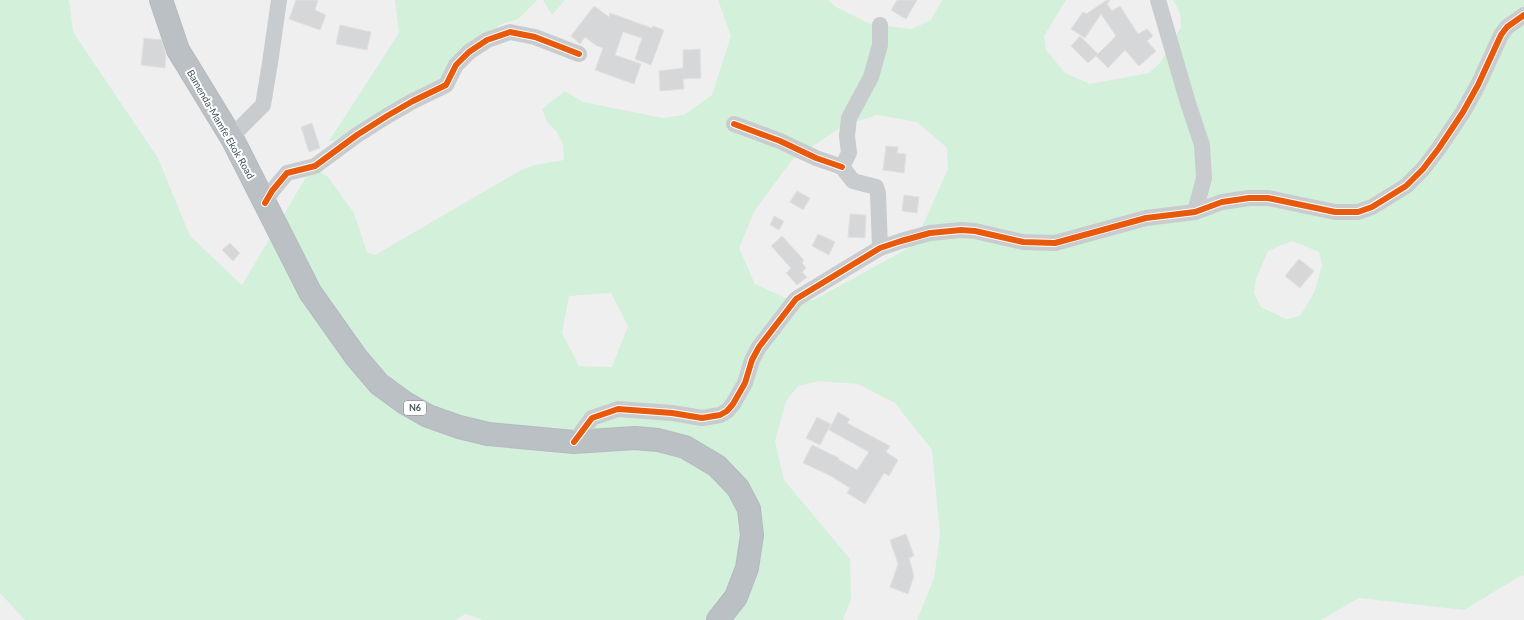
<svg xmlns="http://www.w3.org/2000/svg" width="1524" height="620" font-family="Lato,sans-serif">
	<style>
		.green { fill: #d3f0db; fill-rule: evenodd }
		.building { fill: #d6d7d8; stroke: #e1e1e2 }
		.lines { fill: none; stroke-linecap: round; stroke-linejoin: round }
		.highway-casing { stroke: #b4babf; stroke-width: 24 }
		.minor { stroke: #c9ccce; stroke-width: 16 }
		.highway { stroke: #bac0c4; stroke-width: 22 }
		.cycleway-casing { stroke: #fff; stroke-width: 8 }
		.cycleway { stroke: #e8590c; stroke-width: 6 }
		.labels { text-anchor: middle; stroke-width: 4; stroke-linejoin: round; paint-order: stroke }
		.shield { fill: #fff; stroke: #7e878e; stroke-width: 1 }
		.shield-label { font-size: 9px; font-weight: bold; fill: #46545d }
		.street-label { font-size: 10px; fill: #46545d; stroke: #fff }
	</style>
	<rect width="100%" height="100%" fill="#f0efef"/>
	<g class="green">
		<path d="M 0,0 L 69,0 L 73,32 L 158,158 L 190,236 L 242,285 L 312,167 L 328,177 L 354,213 L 367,252 L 375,255 L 521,170 L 535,165 L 564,160 L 563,145 L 557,132 L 547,122 L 542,109 L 565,91 L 583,102 L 663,118 L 684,115 L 712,95 L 731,36 L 718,0 L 829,0 L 834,6 L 870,24 L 912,29 L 931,20 L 942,0 L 1066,0 L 1044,36 L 1046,50 L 1065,73 L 1090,84 L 1149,73 L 1160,63 L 1181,27 L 1180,13 L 1173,0 L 1524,0 L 1524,575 L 1517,578 L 1464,610 L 1359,598 L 1321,620 L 917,620 L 934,578 L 940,535 L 932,450 L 895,403 L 858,384 L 818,381 L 798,386 L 786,401 L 775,441 L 784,480 L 850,559 L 851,599 L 843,620 L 483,620 L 465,614 L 456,620 L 25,620 L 0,593 ZM 877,115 L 917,122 L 947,148 L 948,169 L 914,245 L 814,300 L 793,301 L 755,284 L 739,248 L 755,210 L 792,160 L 841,127 ZM 1292,241 L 1319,252 L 1322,265 L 1314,293 L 1300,316 L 1286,319 L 1261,307 L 1254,293 L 1256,279 L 1268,251 ZM 611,293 L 628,326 L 612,367 L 579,366 L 562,333 L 569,296 Z"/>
		<polygon points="395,0 537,0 518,19 502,24 485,36 445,80 334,141 329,141 399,33"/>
		<polygon points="543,0 565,0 552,15"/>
	</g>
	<g class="building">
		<polygon points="296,0 318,0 315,10 326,15 320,30 289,19"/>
		<polygon points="897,0 917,0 906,19 891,10"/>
		<polygon points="1107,0 1110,0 1107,4 1112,11 1120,6 1138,34 1147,29 1153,36 1147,41 1156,51 1139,66 1125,50 1108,68 1096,56 1116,36 1101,14 1085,38 1071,29 1083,12 1086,14"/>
		<polygon points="594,6 609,17 610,13 652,28 653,26 664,30 651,65 635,59 642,38 623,32 615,55 641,64 634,84 595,70 603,48 597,46 585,37 580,44 571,36"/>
		<polygon points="340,25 371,32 367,50 336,44"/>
		<polygon points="1080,36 1098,54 1088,63 1071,46"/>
		<polygon points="144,38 162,40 166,55 165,68 141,65"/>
		<polygon points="700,49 701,78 683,79 684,89 660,91 659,71 683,68 683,50"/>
		<polygon points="312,123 320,148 309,152 301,127"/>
		<polygon points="886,146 898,147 897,153 906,154 904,173 883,170"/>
		<polygon points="797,191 810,198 803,210 790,202"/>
		<polygon points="904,195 919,197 917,213 902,211"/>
		<polygon points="850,214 866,215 865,238 848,237"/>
		<polygon points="774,216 784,221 779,230 770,225"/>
		<polygon points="818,234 835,242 829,255 812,246"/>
		<polygon points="782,236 804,260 802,263 806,268 802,272 807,277 797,285 786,273 791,268 771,246"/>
		<polygon points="230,243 240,253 233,261 222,250"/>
		<polygon points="1299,259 1314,271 1300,288 1285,276"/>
		<polygon points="838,412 850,419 847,423 890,446 886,452 898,460 889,476 884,473 865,504 847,493 850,488 831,476 803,463 812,445 839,458 838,459 857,470 869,452 829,430"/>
		<polygon points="817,417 831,424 820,445 806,438"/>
		<polygon points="906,534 914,556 909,558 914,576 908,594 890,587 898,564 890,540"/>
	</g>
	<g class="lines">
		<g class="highway-casing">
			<polyline id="highway" points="161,0 178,50 233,140 310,292 356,357 379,384 405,403 428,416 459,427 488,434 574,442 635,438 658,440 685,447 717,466 738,488 749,509 752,535 747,568 736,597 718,620"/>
		</g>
		<g class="minor">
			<polyline points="1158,0 1188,103 1202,145 1204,178 1195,212"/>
			<polyline points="734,124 780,141 816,158 842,167"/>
			<polyline points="233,140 237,131 263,105 270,63 279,0"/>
			<polyline points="265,203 272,191 287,173 315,166 357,135 387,116 413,101 446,85 456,65 469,52 487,40 510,32 535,37 579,54"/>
			<polyline points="880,248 878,193 876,187 853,181 842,167 849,153 847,136 849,118 871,77 880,45 880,25"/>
			<polyline points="574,442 592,418 618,409 672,413 702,418 720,415 727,411 733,404 745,383 752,360 759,347 796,299 880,248 901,241 930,233 961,230 975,231 1023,242 1055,243 1146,218 1195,212 1222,202 1249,198 1268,198 1335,212 1358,212 1372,207 1406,186 1423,169 1439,148 1463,112 1478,85 1501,35 1507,27 1524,15"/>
		</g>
		<use href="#highway" class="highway"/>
		<g class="cycleway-casing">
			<g id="cycleway">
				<polyline points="734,124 780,141 816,158 842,167"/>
				<polyline points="265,203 272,191 287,173 315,166 357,135 387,116 413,101 446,85 456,65 469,52 487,40 510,32 535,37 579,54"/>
				<polyline points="574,442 592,418 618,409 672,413 702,418 720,415 727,411 733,404 745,383 752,360 759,347 796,299 880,248 901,241 930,233 961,230 975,231 1023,242 1055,243 1146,218 1195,212 1222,202 1249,198 1268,198 1335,212 1358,212 1372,207 1406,186 1423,169 1439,148 1463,112 1478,85 1501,35 1507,27 1524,15"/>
			</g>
		</g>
		<use href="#cycleway" class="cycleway"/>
	</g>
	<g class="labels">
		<rect class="shield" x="404" y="401" width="22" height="14" rx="3"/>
		<g class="shield-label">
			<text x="415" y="411">N6</text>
		</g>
		<g class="street-label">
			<text transform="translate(221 124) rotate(60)" y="4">Bamenda-Mamfe Ekok Road</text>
		</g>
	</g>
</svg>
